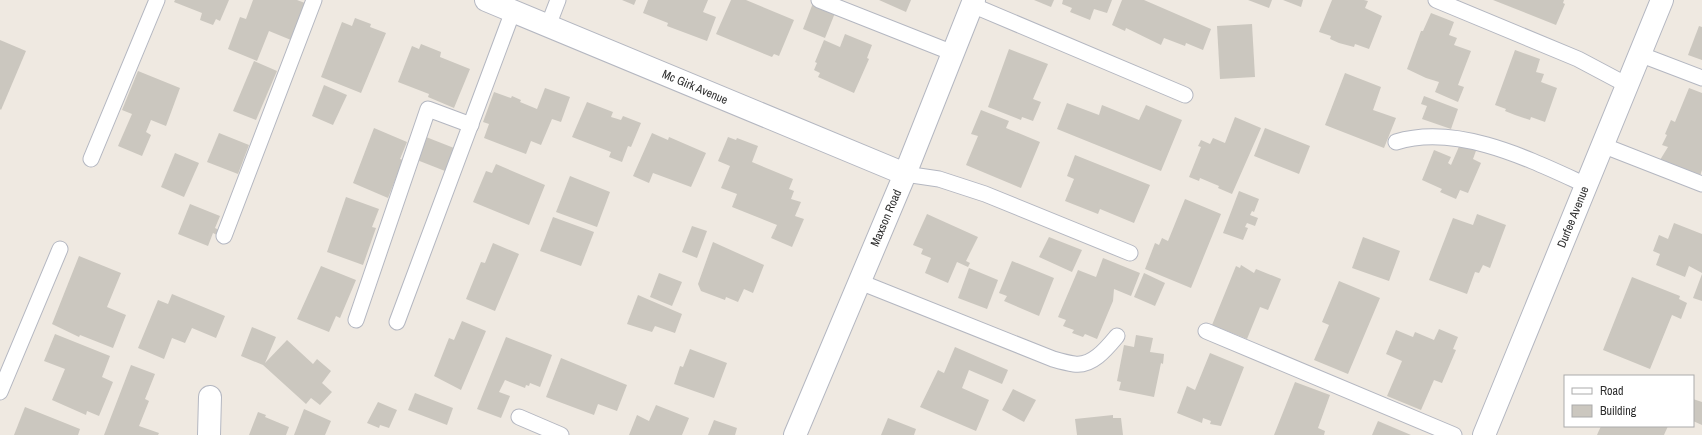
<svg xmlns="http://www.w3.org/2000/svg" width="1702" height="435" font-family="'Archivo Narrow',sans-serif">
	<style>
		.building { fill: #cbc7bf }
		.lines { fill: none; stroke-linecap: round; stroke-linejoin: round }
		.lane-casing { stroke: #b4b7c1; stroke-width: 17 }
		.street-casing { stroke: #b4b7c1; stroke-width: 24 }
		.secondary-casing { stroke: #b4b7c1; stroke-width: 24 }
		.lane { stroke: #fff; stroke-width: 15 }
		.street { stroke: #fff; stroke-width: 22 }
		.secondary { stroke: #fff; stroke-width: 22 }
		.labels { text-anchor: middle; stroke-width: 3; stroke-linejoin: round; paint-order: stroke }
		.street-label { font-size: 12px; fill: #2e2e2e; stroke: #fff }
	</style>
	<rect width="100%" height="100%" fill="#efe9e1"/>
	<g class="building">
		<polygon points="175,0 229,0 220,21 216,19 213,25 200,20 202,13 174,2"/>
		<polygon points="253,0 297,0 305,3 291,40 269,31 257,61 228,49 240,17 246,19"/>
		<polygon points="622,0 636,0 634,5"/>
		<polygon points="648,0 708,0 703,12 716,17 707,41 667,26 668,23 643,13"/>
		<polygon points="731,0 746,0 794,20 779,56 774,54 772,57 716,34"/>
		<polygon points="879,0 911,0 906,12"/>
		<polygon points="1034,0 1054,0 1051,7"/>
		<polygon points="1063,0 1112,0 1107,13 1094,9 1090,20 1070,12 1072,8 1062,4"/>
		<polygon points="1122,0 1144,0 1211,29 1203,50 1186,43 1185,46 1164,38 1161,45 1126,28 1125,31 1112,25"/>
		<polygon points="1248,0 1272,0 1269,8"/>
		<polygon points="1283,0 1303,0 1301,7"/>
		<polygon points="1332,0 1364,0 1368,1 1365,8 1382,16 1369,49 1355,44 1354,47 1339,43 1330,39 1331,36 1319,32"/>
		<polygon points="1493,0 1564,0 1563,3 1565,4 1556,25"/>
		<polygon points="813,3 835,13 825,38 803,29"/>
		<polygon points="1431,13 1454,22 1449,35 1457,38 1454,45 1471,51 1458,85 1464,87 1458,102 1435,92 1439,82 1426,78 1407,69 1421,31 1423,31"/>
		<polygon points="355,18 371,24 370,27 386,33 361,93 321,77 342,22 352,26"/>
		<polygon points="1252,24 1255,77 1220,79 1217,26"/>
		<polygon points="1699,26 1702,27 1702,60 1688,55"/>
		<polygon points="845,34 872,45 867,58 869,59 854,93 818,77 820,73 814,70 817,63 815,62 824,40 840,47"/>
		<polygon points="0,40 26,51 1,110 0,109"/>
		<polygon points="421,44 441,52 440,57 470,69 454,108 428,97 429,94 398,82 412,46 419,49"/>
		<polygon points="1009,49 1048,64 1033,99 1041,102 1033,121 1022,117 1021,120 988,107"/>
		<polygon points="1515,50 1540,59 1536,72 1544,74 1541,82 1557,88 1545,122 1531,117 1530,120 1515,115 1505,111 1506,109 1495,105"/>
		<polygon points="254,61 277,71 256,120 233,111"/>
		<polygon points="138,71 180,88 166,126 151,120 146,132 151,135 142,156 118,146 132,114 122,110"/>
		<polygon points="1345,73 1381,87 1373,110 1396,118 1384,148 1325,125"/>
		<polygon points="324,85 347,95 333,125 312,116"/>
		<polygon points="545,88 570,97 561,122 552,119 541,145 531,141 526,154 484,138 489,124 483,122 494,92 511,98 512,96 521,100 520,102 537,109"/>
		<polygon points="1689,88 1702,93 1702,170 1700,176 1660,160 1668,147 1662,145 1667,135 1665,134 1671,120 1675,122"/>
		<polygon points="1424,96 1458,109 1451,129 1422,119 1427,106 1421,104"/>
		<polygon points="587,102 613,112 611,117 621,120 623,116 641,123 631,147 628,146 622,162 609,157 611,152 572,137"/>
		<polygon points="1067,103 1099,115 1102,105 1139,120 1146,105 1182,120 1161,171 1057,129"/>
		<polygon points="981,110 1009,121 1006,128 1040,142 1021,188 966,165 978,136 971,134"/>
		<polygon points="1235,117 1261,128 1232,194 1218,188 1219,186 1200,178 1199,181 1189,177 1201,147 1198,146 1201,140 1210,144 1213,138 1225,143"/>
		<polygon points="374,128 407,142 400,159 403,160 388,198 353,183"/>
		<polygon points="1265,128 1310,146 1299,174 1254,156"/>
		<polygon points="219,133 249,145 238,174 207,162"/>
		<polygon points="652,133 668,140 669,137 706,153 691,187 653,173 649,183 633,176"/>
		<polygon points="426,137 454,148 445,171 417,160"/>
		<polygon points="728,137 736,140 737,138 758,146 752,162 793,179 789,189 794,191 791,199 801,202 795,216 804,219 792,247 771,238 777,225 732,207 737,194 721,188 730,166 718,161"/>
		<polygon points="1461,142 1477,148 1473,159 1481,163 1468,193 1460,190 1456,199 1440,192 1442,189 1422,180 1434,150 1451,157 1448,163 1451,165"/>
		<polygon points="175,153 199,163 184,197 161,187"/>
		<polygon points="1075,155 1150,185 1134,223 1100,209 1098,214 1065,201 1074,179 1067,176"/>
		<polygon points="496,164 545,185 529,225 473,202 486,171 492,173"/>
		<polygon points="570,176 610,192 597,227 556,212"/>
		<polygon points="1239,191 1259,199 1254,212 1252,211 1250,215 1258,218 1255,226 1247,223 1245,227 1248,228 1243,240 1223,233"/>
		<polygon points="346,197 379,209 372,227 376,228 363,265 327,252"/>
		<polygon points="1185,199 1221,214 1191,288 1145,269 1155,243 1159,245 1162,238 1168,241"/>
		<polygon points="190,204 220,216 215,228 219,230 217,235 213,233 208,246 178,234"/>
		<polygon points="927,214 978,237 966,261 970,263 968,267 957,262 948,283 925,273 931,258 921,254 923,249 913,245"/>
		<polygon points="1477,214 1506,225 1490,268 1483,265 1479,273 1475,272 1467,294 1429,280 1453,218 1473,225"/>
		<polygon points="553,217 594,232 581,266 540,251"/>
		<polygon points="1674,223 1702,234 1702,273 1689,266 1685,277 1656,265 1660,254 1653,251 1659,235 1668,239"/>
		<polygon points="692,226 707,231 697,258 682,252"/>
		<polygon points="1049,237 1082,250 1072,272 1039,257"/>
		<polygon points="1363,237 1400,251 1389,281 1352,268"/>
		<polygon points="713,242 764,265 753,293 744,289 738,302 726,297 725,300 701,291 698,284"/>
		<polygon points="493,243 519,254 495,311 466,299 481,262 485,263"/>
		<polygon points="79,256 121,273 107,307 126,315 113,348 80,335 79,337 52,324"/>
		<polygon points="1103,258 1140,273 1131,296 1114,289 1113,301 1097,339 1085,334 1083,337 1072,333 1074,330 1063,326 1066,320 1058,317 1078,270 1096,277"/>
		<polygon points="1012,261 1054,278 1039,316 1004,301 1007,296 999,293"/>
		<polygon points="1241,265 1254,273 1256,269 1281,279 1268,310 1260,307 1247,339 1212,325 1236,266 1240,268"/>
		<polygon points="321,266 356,280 340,318 336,316 329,332 297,319"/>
		<polygon points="969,268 998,280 987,309 958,298"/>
		<polygon points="659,273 682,282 672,306 650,297"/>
		<polygon points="1144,273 1165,283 1155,306 1134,297"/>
		<polygon points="1702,274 1702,301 1693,298"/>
		<polygon points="1632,277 1680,296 1679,299 1687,303 1681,319 1672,315 1650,369 1603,350"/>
		<polygon points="1339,281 1380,298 1348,374 1314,360 1329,325 1322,322"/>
		<polygon points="172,294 225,316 216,338 192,328 185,343 172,338 164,359 138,348 158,300 168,304"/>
		<polygon points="638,295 682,314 675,333 655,326 652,332 627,324"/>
		<polygon points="462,321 486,331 461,390 434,376 449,338 454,340"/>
		<polygon points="252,327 276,337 265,363 287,340 313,364 317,359 331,371 322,383 332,392 320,405 311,398 306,404 263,365 241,356"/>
		<polygon points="1439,329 1458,337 1453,349 1456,350 1442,383 1434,380 1421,410 1387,396 1402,361 1386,354 1396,330 1413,337 1415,332 1434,340"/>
		<polygon points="55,334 110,356 102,377 113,382 99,416 87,411 86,415 52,400 65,369 44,361"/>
		<polygon points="1136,335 1153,338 1150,352 1164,354 1163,364 1161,363 1154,397 1119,390 1121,382 1117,381 1124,345 1134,347"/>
		<polygon points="506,337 552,355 540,387 530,383 529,386 526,385 525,388 505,380 499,392 510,396 501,418 477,409"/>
		<polygon points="955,347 1008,370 1002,384 969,370 962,388 989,400 976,431 920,407 938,370 944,373"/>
		<polygon points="690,349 727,363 714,398 674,384 680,366 683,367"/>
		<polygon points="1210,353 1244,367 1221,426 1210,424 1211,421 1203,418 1202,423 1177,413 1187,386 1195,390"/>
		<polygon points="561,358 627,385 617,411 598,404 594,415 546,397"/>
		<polygon points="131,365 155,374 145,399 149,401 139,426 159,433 158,435 104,435"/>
		<polygon points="1295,382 1330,395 1318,428 1325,431 1324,435 1274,435"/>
		<polygon points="1013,389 1036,400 1024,422 1002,410"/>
		<polygon points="415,393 453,408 447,425 408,410"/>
		<polygon points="1693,399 1702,402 1702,425 1693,421"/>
		<polygon points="378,402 397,410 389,428 380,425 379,428 367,423"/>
		<polygon points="656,405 689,418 682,435 629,435 637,415 649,421"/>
		<polygon points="25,407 80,429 78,435 14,435"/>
		<polygon points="304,409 331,421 325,435 294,435"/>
		<polygon points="258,412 266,415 265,417 289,427 286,435 249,435"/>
		<polygon points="1113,415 1113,418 1121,418 1123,435 1077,435 1075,419"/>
		<polygon points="888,418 916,429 914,435 881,435"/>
		<polygon points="714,420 737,428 735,435 708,435"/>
		<polygon points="1378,421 1411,435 1372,435"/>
		<polygon points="1601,426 1668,426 1664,435 1597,435"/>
	</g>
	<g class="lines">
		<g class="lane-casing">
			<g id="lane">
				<polyline points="819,0 953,53"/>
				<polyline points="1436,0 1578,59 1627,85"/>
				<polyline points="972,5 1185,95"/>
				<polyline points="548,26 558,0"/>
				<polyline points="1639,54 1702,78"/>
				<path d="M 1396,142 C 1458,123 1531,160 1586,185"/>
				<polyline points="1602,145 1702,184"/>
				<polyline points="91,159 157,0"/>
				<polyline points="905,174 939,179 985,194 1130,253"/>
				<polyline points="224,236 314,0"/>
				<path d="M 860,282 L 1053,359 C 1060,361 1067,363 1074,364 C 1092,367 1107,348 1117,336"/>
				<polyline points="356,320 428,109 471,125"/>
				<polyline points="397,322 513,11"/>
				<polyline points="1206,331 1454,435"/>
				<polyline points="0,392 60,249"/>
				<polyline points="519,417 561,435"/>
			</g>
		</g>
		<g class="street-casing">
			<g id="street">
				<polyline points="486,0 905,174"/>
				<polyline points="209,435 210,397"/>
				<polyline points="1484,435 1662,0"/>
			</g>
		</g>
		<g class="secondary-casing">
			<polyline id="secondary" points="795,435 905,174 974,0"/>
		</g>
		<use href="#lane" class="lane"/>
		<use href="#street" class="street"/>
		<use href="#secondary" class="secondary"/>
	</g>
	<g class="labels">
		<g class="street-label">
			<text transform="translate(695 87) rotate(23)" y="4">Mc Girk Avenue</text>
			<text transform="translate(1573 217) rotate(-68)" y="4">Durfee Avenue</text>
			<text transform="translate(886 218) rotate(-67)" y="4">Maxson Road</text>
		</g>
	</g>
	<rect x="1564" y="375" width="130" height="52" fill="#ffffff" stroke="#ababab"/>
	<rect x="1572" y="388" width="20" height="6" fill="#ffffff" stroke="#ababab"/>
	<text x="1600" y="395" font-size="12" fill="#2e2e2e">Road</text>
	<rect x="1572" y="405" width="20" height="12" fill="#cbc7bf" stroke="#ababab"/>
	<text x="1600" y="415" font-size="12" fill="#2e2e2e">Building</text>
</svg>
